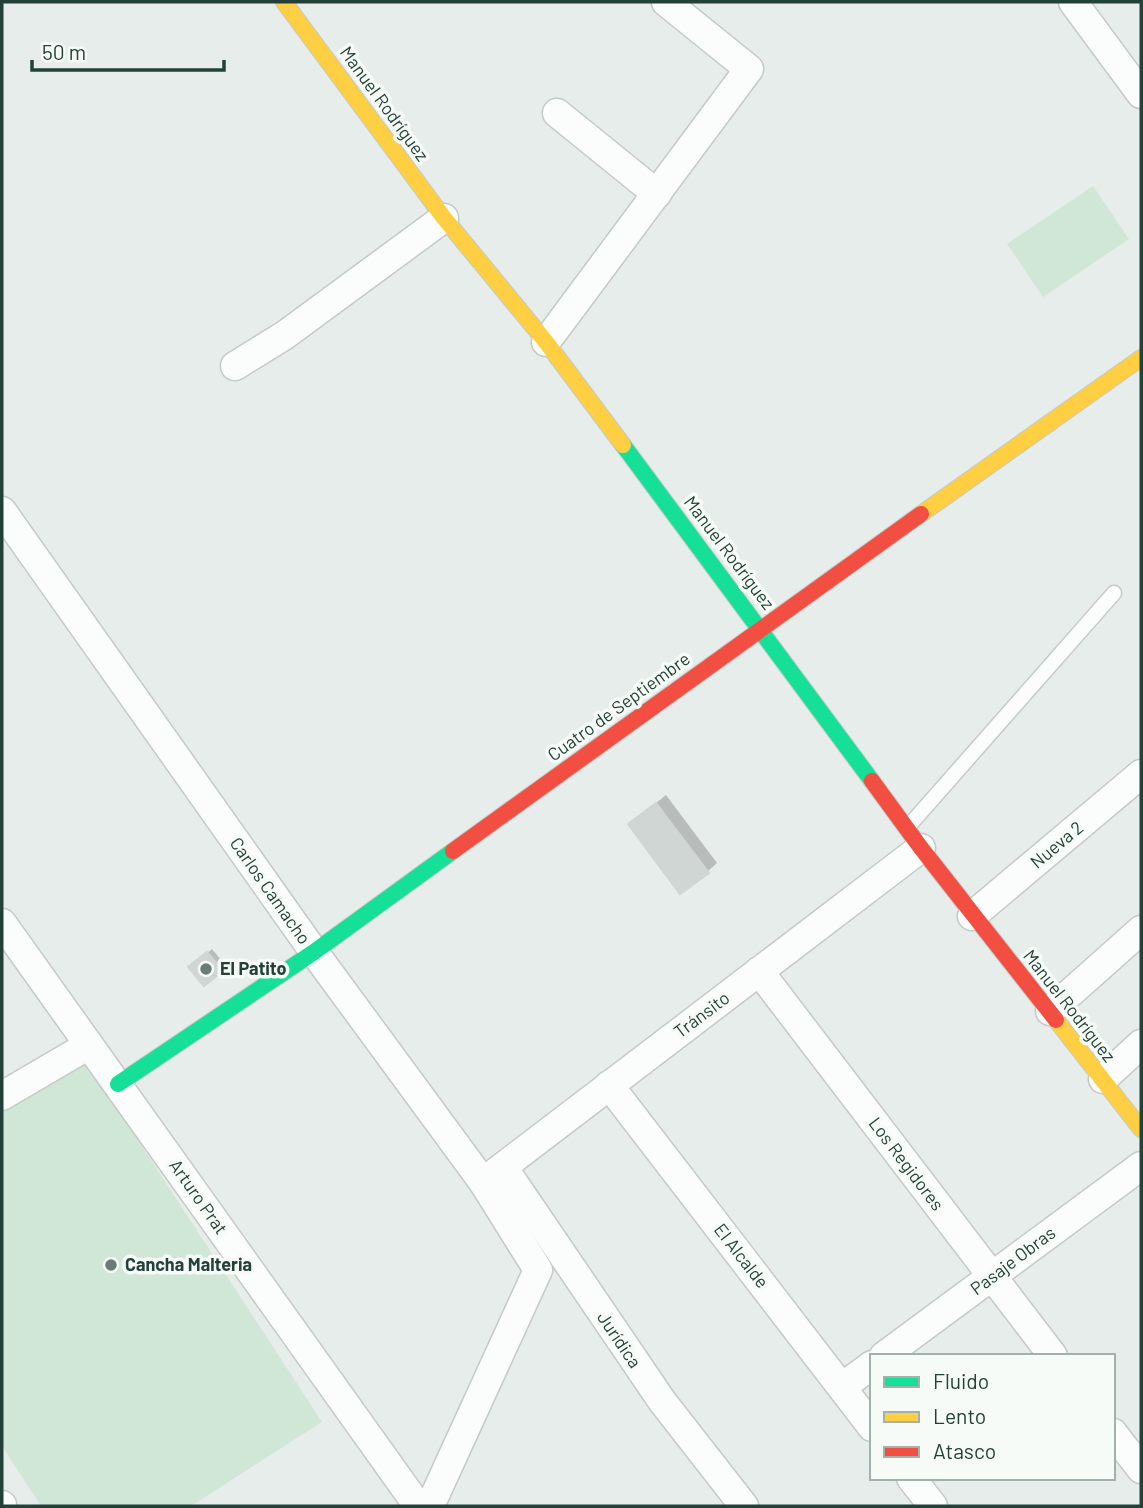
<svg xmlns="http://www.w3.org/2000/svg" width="1143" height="1508" font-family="Barlow,sans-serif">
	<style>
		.green { fill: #d0e6d6 }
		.shadow { fill: #0003 }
		.building { fill: #cfd6d3; stroke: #d0d6d3; stroke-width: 2 }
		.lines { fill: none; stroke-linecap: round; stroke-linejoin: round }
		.lane-casing { stroke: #c4cac7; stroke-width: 17 }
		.street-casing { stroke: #c4cac7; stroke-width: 31 }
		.fast-casing { stroke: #c3cac7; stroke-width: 18 }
		.slow-casing { stroke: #c3cac7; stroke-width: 18 }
		.jam-casing { stroke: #c3cac7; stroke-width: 18 }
		.lane { stroke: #fbfcfc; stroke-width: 14 }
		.street { stroke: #fbfcfc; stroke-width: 28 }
		.fast { stroke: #16e098; stroke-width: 16 }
		.slow { stroke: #ffcf43; stroke-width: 16 }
		.jam { stroke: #f24e42; stroke-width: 16 }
		.poi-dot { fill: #687d76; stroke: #f6fbf8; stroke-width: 2.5 }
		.labels { text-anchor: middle; stroke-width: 7; stroke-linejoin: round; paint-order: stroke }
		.street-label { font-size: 18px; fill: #234138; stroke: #f6fbf8 }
		.poi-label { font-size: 18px; font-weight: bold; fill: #234138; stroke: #f6fbf8; text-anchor: start }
	</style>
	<rect width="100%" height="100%" fill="#e7edea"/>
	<g class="green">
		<polygon points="1093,186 1129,239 1043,297 1007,244"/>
		<polygon points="83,1056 322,1422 191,1506 41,1506 2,1446 2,1109"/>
	</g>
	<g class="shadow">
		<polygon points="666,795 717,863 707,872 630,824"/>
		<polygon points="212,949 226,966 222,970 195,963"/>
	</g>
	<g class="building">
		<polygon points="656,803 709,873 680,894 628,824"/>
		<polygon points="207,952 223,971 204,986 188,967"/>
	</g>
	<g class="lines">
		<g class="lane-casing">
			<polyline id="lane" points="907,828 1114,593"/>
		</g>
		<g class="street-casing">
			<g id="street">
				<polyline points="1073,2 1141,94"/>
				<polyline points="557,113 657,194"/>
				<polyline points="546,342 749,69 666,2"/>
				<polyline points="235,366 285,335 444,218"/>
				<polyline points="2,511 314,952 483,1182 538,1270 430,1506"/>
				<polyline points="972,916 1141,774"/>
				<polyline points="2,923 418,1506"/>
				<polyline points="759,971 1053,1356"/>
				<polyline points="1050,1011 1141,930"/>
				<polyline points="1103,1079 1141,1044"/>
				<polyline points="609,1085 872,1427"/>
				<polyline points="2,1096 89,1045"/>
				<polyline points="503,1167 662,1401 744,1506"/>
				<polyline points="483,1182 921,848"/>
				<polyline points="884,1356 1141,1166"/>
				<polyline points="842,1387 872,1365"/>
				<polyline points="1113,1433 1141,1469"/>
				<polyline points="911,1478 933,1506"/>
				<polyline points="2,1505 2,1506"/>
			</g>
		</g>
		<g class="fast-casing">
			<g id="fast">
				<polyline points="623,445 872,781"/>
				<polyline points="118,1084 314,952 453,851"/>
			</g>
		</g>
		<g class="slow-casing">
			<g id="slow">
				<polyline points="284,2 444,218 546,342 623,445"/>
				<polyline points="921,514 1141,358"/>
				<polyline points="1056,1020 1141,1129"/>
			</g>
		</g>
		<g class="jam-casing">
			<g id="jam">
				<polyline points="872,781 921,848 1056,1020"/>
				<polyline points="453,851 921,514"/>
			</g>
		</g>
		<use href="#lane" class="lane"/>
		<use href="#street" class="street"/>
		<use href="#fast" class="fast"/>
		<use href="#slow" class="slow"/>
		<use href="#jam" class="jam"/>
	</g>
	<g class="poi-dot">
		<circle cx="206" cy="969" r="7"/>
		<circle cx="111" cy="1265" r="7"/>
	</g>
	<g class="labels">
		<g class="street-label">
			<text transform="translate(384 104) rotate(54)" y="6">Manuel Rodríguez</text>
			<text transform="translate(729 553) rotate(53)" y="6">Manuel Rodríguez</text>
			<text transform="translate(619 707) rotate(-36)" y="6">Cuatro de Septiembre</text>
			<text transform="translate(1057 845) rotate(-40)" y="6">Nueva 2</text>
			<text transform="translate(270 891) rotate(55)" y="6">Carlos Camacho</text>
			<text transform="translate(1069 1006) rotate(52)" y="6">Manuel Rodríguez</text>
			<text transform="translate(702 1015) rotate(-37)" y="6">Tránsito</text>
			<text transform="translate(906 1164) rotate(53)" y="6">Los Regidores</text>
			<text transform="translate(198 1197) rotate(55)" y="6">Arturo Prat</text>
			<text transform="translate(741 1256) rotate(52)" y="6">El Alcalde</text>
			<text transform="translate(1013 1261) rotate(-37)" y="6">Pasaje Obras</text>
			<text transform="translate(619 1340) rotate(56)" y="6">Jurídica</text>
		</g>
		<g class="poi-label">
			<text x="220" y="975">El Patito</text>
			<text x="125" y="1271">Cancha Malteria</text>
		</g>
	</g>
	<rect width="1143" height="1508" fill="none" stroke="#234138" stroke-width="7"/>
	<rect x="870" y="1354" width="245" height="126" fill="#f6fbf8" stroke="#a2b1ab" stroke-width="2"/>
	<rect x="884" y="1377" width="35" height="10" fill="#16e098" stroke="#a2b1ab" stroke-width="2"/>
	<text x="933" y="1389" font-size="21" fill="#234138">Fluido</text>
	<rect x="884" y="1412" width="35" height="10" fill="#ffcf43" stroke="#a2b1ab" stroke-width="2"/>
	<text x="933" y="1424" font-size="21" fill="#234138">Lento</text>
	<rect x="884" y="1447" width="35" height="10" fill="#f24e42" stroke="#a2b1ab" stroke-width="2"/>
	<text x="933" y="1459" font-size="21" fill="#234138">Atasco</text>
	<path d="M32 60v10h192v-10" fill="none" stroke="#234138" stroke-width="3.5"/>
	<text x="42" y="60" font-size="21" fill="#234138" stroke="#f6fbf8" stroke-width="5" paint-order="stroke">50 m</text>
</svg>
